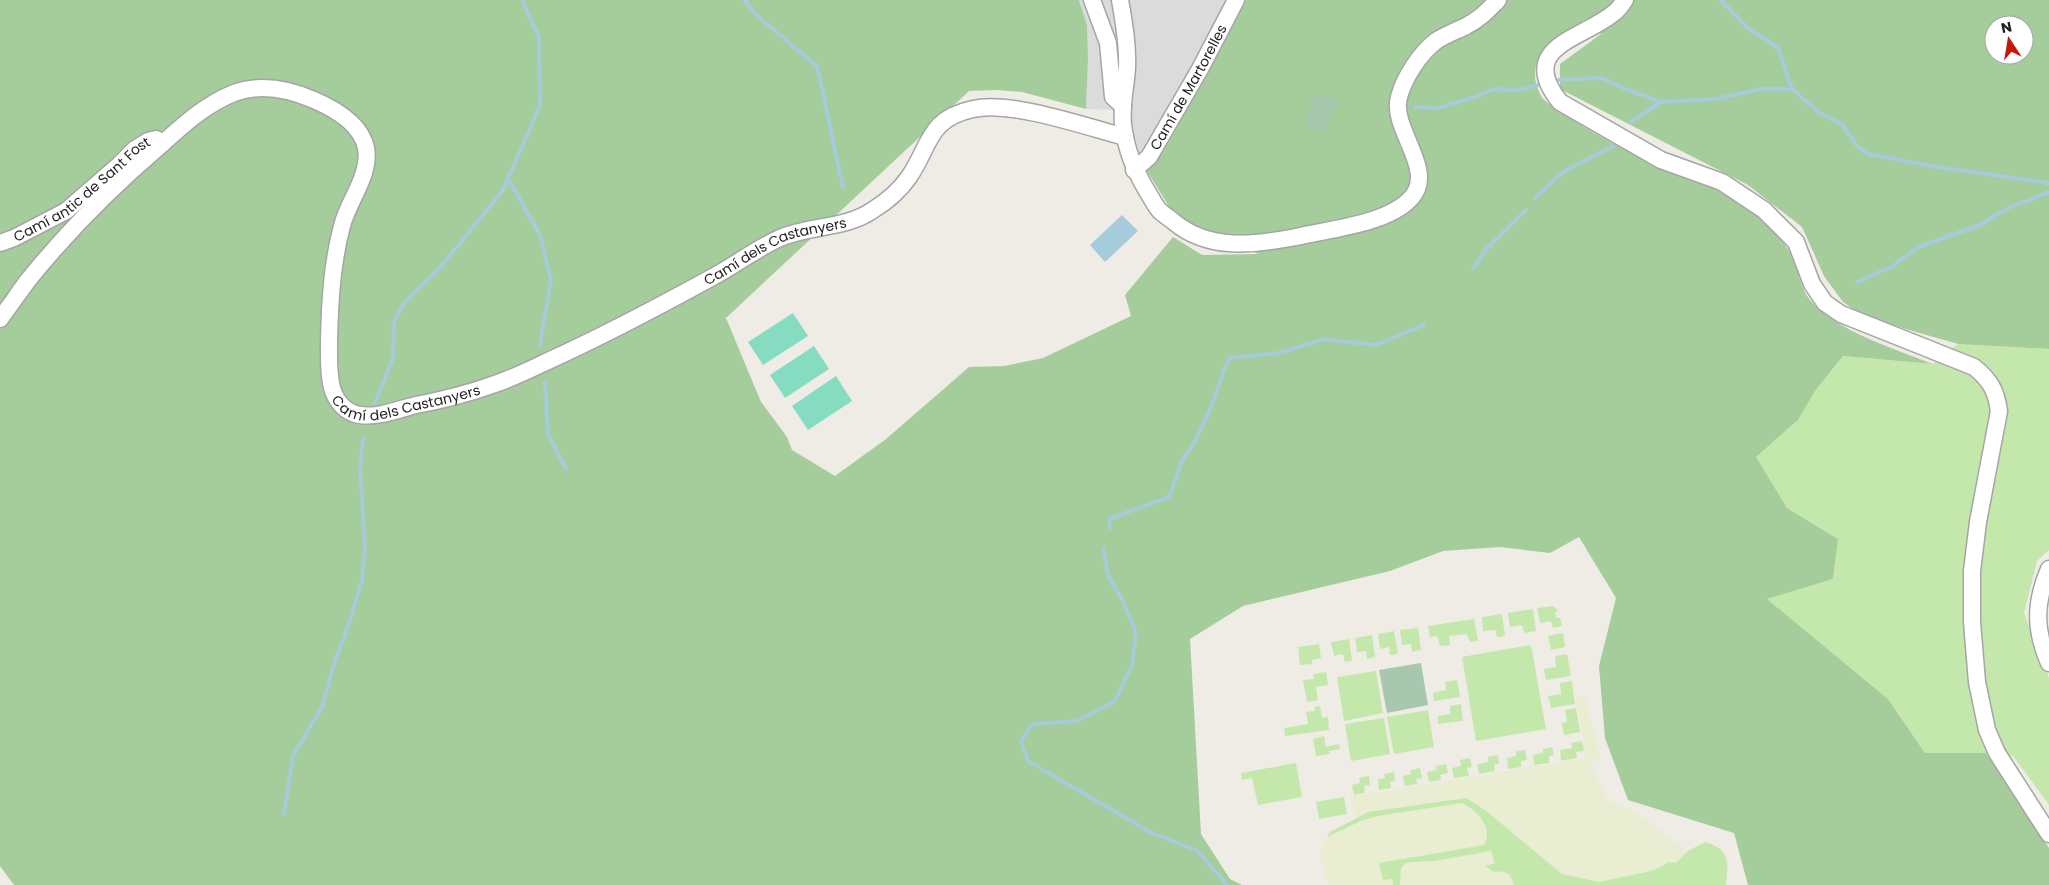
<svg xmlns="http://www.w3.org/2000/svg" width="2049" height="885" font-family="Poppins,sans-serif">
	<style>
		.residential { fill: #dcdbdb }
		.farmland { fill: #e9edd1 }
		.grass { fill: #c4e8ac }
		.forest { fill: #a5cd9b; fill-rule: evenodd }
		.cemetery { fill: #a7c7ae }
		.pitch { fill: #85dcc1 }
		.water { fill: #a6cbdb }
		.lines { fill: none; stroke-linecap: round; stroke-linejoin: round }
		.stream { stroke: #a6cbdb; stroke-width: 4 }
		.minor-casing { stroke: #a5a5a5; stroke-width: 19 }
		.minor { stroke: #fff; stroke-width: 16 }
		.labels { text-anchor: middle; stroke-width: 4; stroke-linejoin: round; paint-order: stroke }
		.street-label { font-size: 14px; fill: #1e1e1e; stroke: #fff }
	</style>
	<rect width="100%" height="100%" fill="#efece5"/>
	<polygon class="residential" points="1079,0 1246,0 1204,72 1171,137 1145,168 1140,159 1133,128 1112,110 1086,109 1088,59 1087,25"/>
	<g class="farmland">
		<polygon points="1585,695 1601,759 1590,763 1608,801 1634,811 1688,851 1676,863 1665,863 1663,866 1651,871 1599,882 1562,874 1466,798 1368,812 1356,818 1350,797 1586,758 1576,697"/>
		<polygon points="1454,803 1462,803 1482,818 1486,834 1484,845 1379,863 1393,879 1393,885 1329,885 1320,859 1320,850 1327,837 1361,821 1378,816"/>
		<polygon points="1491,851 1495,864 1485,867 1493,872 1502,871 1509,874 1513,878 1514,885 1400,885 1401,868 1406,863 1435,861"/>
	</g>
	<g class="grass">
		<polygon points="1958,344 2049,349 2049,550 2037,561 2024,613 2049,678 2049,805 2013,756 1986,753 1925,753 1888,699 1767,599 1833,579 1838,539 1787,508 1755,457 1798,420 1815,391 1843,356 1933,364"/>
		<polygon points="1553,606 1559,611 1555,612 1556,618 1560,618 1562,626 1553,628 1551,621 1540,623 1537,608"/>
		<polygon points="1533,609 1536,631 1524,633 1522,625 1510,627 1508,613"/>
		<polygon points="1502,614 1505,636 1497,637 1495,630 1483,631 1482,617"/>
		<polygon points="1474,619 1478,641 1470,642 1467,634 1449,636 1450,645 1440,646 1437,636 1430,637 1428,626"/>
		<polygon points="1418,628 1421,650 1412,652 1411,644 1402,645 1400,630"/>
		<polygon points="1394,631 1398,654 1390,655 1389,647 1380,649 1378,634"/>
		<polygon points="1563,633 1565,647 1551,650 1548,636"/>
		<polygon points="1372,635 1375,657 1367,659 1366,651 1357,652 1355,638"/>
		<polygon points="1349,639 1352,661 1345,662 1343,654 1334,656 1331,642"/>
		<polygon points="1319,644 1321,658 1312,660 1312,664 1300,665 1298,647"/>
		<polygon points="1531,645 1546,729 1476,741 1462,657"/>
		<polygon points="1567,654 1571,676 1546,680 1544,669 1556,667 1555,656"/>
		<polygon points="1376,671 1383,713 1344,721 1337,677"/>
		<polygon points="1326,672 1328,685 1316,687 1318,700 1307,702 1303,680 1314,679 1313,674"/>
		<polygon points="1457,680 1460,697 1434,701 1433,693 1446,690 1445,682"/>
		<polygon points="1572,681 1575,704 1551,708 1548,696 1561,694 1560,683"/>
		<polygon points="1461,704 1463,721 1438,724 1438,716 1450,714 1450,706"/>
		<polygon points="1320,706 1322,718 1328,717 1329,730 1285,736 1284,728 1308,724 1306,712 1315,711 1314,707"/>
		<polygon points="1576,708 1580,732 1564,735 1562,723 1567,722 1565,710"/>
		<polygon points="1428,710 1434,747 1394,754 1387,717"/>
		<polygon points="1384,718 1390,754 1351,761 1345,724"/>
		<polygon points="1324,736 1326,747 1339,744 1340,749 1329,751 1330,754 1316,756 1313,739"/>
		<polygon points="1582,741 1584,751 1576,752 1577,758 1561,761 1560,750 1572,748 1571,743"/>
		<polygon points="1552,747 1554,755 1549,756 1549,763 1534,765 1533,755 1543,753 1543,749"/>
		<polygon points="1525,750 1527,760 1521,761 1521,767 1508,769 1507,758 1516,756 1516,751"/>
		<polygon points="1498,755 1499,764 1494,765 1495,771 1479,774 1477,764 1488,762 1488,757"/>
		<polygon points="1470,758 1472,767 1467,768 1469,776 1454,778 1452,768 1461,766 1460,760"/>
		<polygon points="1296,763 1302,797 1258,805 1252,778 1242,780 1241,773"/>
		<polygon points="1446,764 1448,773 1440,775 1441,780 1429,782 1427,772 1436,770 1436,766"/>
		<polygon points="1420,768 1422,778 1416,779 1417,784 1405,786 1403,776 1411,774 1411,770"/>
		<polygon points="1394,772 1395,781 1390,782 1391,788 1379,790 1378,779 1385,778 1384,774"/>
		<polygon points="1369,776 1370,785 1364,786 1365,793 1354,795 1352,785 1360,783 1359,778"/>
		<polygon points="1344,797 1347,814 1319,819 1316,802"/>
		<path d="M 1466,798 L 1485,810 L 1562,874 L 1599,882 L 1651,871 L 1663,866 L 1668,862 L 1676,863 L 1688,851 L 1705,842 C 1731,850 1728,861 1726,885 L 1514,885 C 1511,873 1505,870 1493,872 L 1485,866 L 1495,863 L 1491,851 L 1435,861 L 1412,862 L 1406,863 L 1401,868 L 1400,885 L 1393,885 L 1392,879 L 1383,880 L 1379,863 L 1484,845 C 1494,827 1476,810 1462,803 L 1378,816 L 1361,821 L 1327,837 L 1330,832 L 1368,812 Z"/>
	</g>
	<path class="forest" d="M 0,0 L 1079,0 L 1087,25 L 1088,59 L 1086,109 L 1022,92 L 996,90 L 969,91 L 726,318 L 761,402 L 787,437 L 792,450 L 835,476 L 886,439 L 969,367 L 1004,366 L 1043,358 L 1131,316 L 1125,295 L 1173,237 L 1202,255 L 1258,254 L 1175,216 L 1145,168 L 1171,137 L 1204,72 L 1246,0 L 2049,0 L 2049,349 L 1958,344 L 1864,317 L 1843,302 L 1824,276 L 1802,227 L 1748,185 L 1560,89 L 1560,64 L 1601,34 L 1586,19 C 1558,38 1520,56 1541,96 C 1549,110 1642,160 1661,168 C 1681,176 1702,182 1721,192 C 1743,203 1780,232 1791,254 C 1798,268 1800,288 1810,300 C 1836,331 1895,349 1933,364 L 1843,356 L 1815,391 L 1798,420 L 1756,457 L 1787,508 L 1838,539 L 1833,579 L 1767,599 L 1888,699 L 1925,753 L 1986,753 L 2049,848 L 2049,885 L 1748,885 L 1734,833 L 1628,800 L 1605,738 L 1599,666 L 1616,598 L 1579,537 L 1550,553 L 1500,547 L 1443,551 L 1390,571 L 1243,606 L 1190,639 L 1201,834 L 1230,879 L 1242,885 L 14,885 L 0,866 ZM 1994,25 L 2024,25 L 2024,55 L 1994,55 Z"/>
	<g class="cemetery">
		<polygon points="1314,94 1338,101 1322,134 1304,127"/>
		<polygon points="1421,663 1428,705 1387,713 1379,670"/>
	</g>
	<g class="pitch">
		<polygon points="793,313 808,336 763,365 748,342"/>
		<polygon points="814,346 829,369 785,398 770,375"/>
		<polygon points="836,376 852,401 808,430 792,406"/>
	</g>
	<polygon class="water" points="1122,215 1138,231 1105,262 1090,245"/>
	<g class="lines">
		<g class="stream">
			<polyline points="744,0 756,15 817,66 843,187"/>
			<polyline points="1721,0 1747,27 1778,48 1792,89"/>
			<polyline points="1559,80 1602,78 1623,88 1661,102 1716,99 1760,89 1792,89 1819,112 1842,124 1858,147 1869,154 1926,165 2049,183"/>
			<polyline points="1415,107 1438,108 1472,98 1495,89 1517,90 1539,85"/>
			<polyline points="1631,122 1661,102"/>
			<polyline points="508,178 540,235 551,280 540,345"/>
			<polyline points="1535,198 1563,172 1614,146"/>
			<polyline points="1473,269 1488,247 1526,210"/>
			<polyline points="1857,282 1893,266 1918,247 1980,225 2006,209 2049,192"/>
			<polyline points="545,382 548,434 566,469"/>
			<polyline points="375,403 393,358 394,321 406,301 439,269 503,190 540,105 539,37 522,0"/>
			<polyline points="1110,528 1109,519 1169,497 1182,461 1197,438 1212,404 1229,358 1279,353 1324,339 1376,345 1424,325"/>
			<polyline points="1103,548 1108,575 1124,603 1136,633 1132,665 1115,701 1076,721 1032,724 1021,741 1028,761 1150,832 1198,851 1227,885"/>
			<polyline points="284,814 293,756 322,707 334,664 351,617 362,580 365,547 360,465 363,439"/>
		</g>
		<g class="minor-casing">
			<g id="minor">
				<polyline points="1092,0 1108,43 1113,97 1123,106"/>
				<path d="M 1120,0 C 1124,22 1128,45 1127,68 C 1126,86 1121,105 1123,124 C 1126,150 1134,169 1147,191 C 1151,197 1154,204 1159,210 C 1163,214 1169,218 1174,222 C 1209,251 1254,245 1296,237 C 1330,229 1389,224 1412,197 C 1436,169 1390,128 1399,97 C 1404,78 1420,53 1436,41 C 1445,35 1456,31 1466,26 C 1479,20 1488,10 1498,0"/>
				<path d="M 1625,0 C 1622,4 1619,9 1615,12 C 1584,39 1515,46 1560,102 L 1661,160 L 1722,182 L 1764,210 L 1796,242 L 1812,284 L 1825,303 L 1841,314 L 1974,367 C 1990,380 1996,390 1999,411 L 1978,522 L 1972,571 L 1972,622 L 1977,682 L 1987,730 L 1997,753 L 2049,834"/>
				<path id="s1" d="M 1134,170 L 1149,157 L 1200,69 L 1236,0"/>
				<path id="s2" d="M 0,243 L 14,238 L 66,211 L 119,165 L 135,149 L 148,141 L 156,139 L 163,143"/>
				<path id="s3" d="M 0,319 C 10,306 19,292 29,279 C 68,231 114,185 161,145 C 183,125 206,104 234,93 C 261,83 289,89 314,100 C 335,109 361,124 366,148 C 371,175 348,201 342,226 C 332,263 330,301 329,339 C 329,356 328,373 332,388 C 336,402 346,413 360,415 C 378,418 399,409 416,405 C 443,400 470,393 495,384 C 513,378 531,369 548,361 C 603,336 656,308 709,279 C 733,267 755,249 780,238 C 809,225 846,229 873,210 C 886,202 900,190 909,177 C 931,145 927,119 973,109 C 1010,100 1087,127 1125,137"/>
				<path d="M 2049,569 C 2035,602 2034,629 2049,663"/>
			</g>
		</g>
		<use href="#minor" class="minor"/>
	</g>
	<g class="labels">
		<g class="street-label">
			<text dy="5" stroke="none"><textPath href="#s1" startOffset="100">Camí de Martorelles</textPath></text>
			<text dy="5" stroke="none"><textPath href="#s2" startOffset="99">Camí antic de Sant Fost</textPath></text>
			<text dy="5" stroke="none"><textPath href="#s3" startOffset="1221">Camí dels Castanyers</textPath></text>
			<text dy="5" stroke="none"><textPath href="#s3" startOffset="816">Camí dels Castanyers</textPath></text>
		</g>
	</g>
	<g transform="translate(2009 40) rotate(348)"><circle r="24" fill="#ffffff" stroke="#a5a5a5"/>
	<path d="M0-4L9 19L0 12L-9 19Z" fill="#c71606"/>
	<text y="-8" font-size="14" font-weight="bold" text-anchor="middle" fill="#1e1e1e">N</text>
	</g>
</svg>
